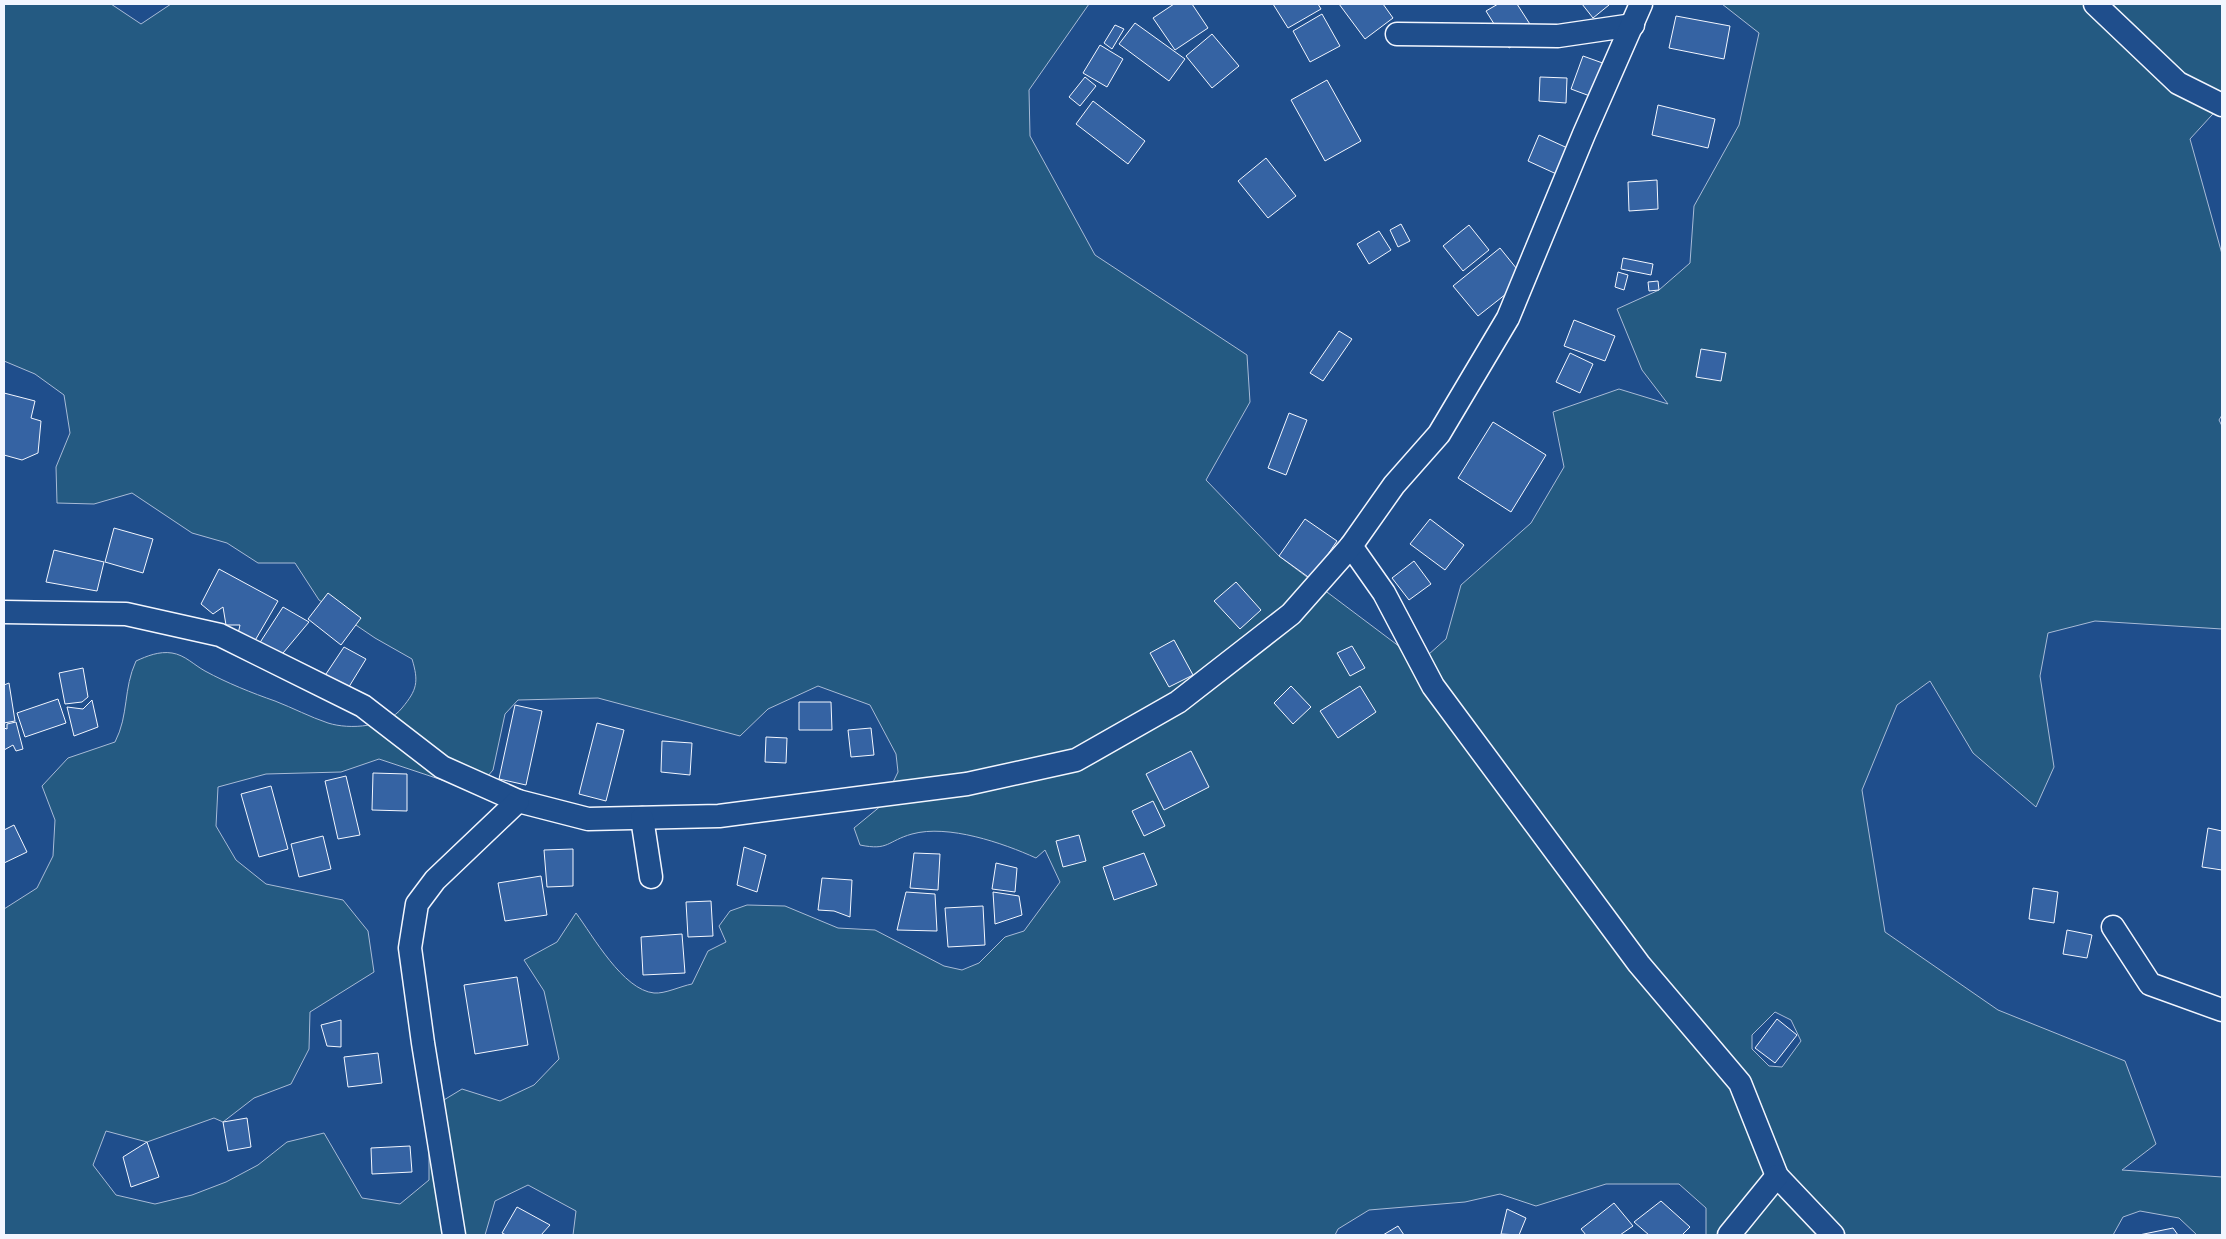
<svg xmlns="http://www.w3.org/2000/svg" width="2226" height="1239" font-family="Manrope,sans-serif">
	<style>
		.green { fill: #245a82; stroke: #a8bbd7; fill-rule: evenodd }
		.building { fill: #3563a3; stroke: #f2f6ff }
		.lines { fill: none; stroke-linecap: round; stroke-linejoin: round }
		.minor-casing { stroke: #f2f6ff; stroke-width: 25 }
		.minor { stroke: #1f4e8c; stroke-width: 22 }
	</style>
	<rect width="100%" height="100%" fill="#1f4e8c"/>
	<path class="green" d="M 4,4 L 111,4 L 141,24 L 171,4 L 1089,4 L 1029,90 L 1030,136 L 1095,255 L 1247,355 L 1250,402 L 1206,480 L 1279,556 L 1420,662 L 1446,639 L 1461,585 L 1531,523 L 1564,467 L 1553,412 L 1619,389 L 1668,404 L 1642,370 L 1617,309 L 1659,290 L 1690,263 L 1694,206 L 1739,125 L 1759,33 L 1722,4 L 2222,4 L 2222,104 L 2190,139 L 2222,254 L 2222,415 L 2219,420 L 2222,426 L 2222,629 L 2095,621 L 2048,633 L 2040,676 L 2054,767 L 2036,807 L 1973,753 L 1930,681 L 1897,705 L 1862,790 L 1885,932 L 1998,1010 L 2125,1061 L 2156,1144 L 2122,1170 L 2222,1177 L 2222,1235 L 2197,1235 L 2179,1218 L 2140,1211 L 2123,1217 L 2113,1235 L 1706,1235 L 1706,1208 L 1679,1184 L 1606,1184 L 1536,1206 L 1500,1194 L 1465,1202 L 1369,1210 L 1338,1229 L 1335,1235 L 573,1235 L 576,1211 L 528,1185 L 495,1201 L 485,1235 L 4,1235 L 4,909 L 37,888 L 53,856 L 55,820 L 42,786 L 68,758 L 115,742 C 129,715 123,689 136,661 C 147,656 159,651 172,653 C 185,655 194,665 205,671 C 227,683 252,693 275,701 C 293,708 310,717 328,723 C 350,730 387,727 402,708 C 417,690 419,682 412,659 L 375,638 L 319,600 L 295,563 L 258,563 L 227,543 L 192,533 L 132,493 L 94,504 L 57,503 L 56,467 L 70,433 L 64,395 L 35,374 L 4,361 ZM 818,686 L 870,705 L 896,754 L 898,772 L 882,805 L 854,828 L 860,845 C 889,851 887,841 912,834 C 948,824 1003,843 1036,858 L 1045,850 L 1060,882 L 1024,931 L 1005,937 L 979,963 L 962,970 L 944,966 L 875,930 L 838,928 L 785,906 L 747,905 L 730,911 L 719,926 L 726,942 L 708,951 L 692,984 C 681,986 665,994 654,993 C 623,990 593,936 576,913 L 557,942 L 524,960 L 544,991 L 559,1059 L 534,1085 L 500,1101 L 462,1089 L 429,1109 L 429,1180 L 400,1204 L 362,1198 L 324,1133 L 287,1142 L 258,1165 L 226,1182 L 192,1195 L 155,1204 L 116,1195 L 93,1165 L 106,1131 L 147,1142 L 214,1118 L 223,1122 L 254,1098 L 291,1084 L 309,1049 L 310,1012 L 374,972 L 368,931 L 343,900 L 266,884 L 236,860 L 216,826 L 218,787 L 266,774 L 341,772 L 379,759 L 475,791 L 493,770 L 505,714 L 518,700 L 598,698 L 740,736 L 768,709 ZM 1775,1012 L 1791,1020 L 1801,1041 L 1782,1067 L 1769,1066 L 1752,1049 L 1752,1035 Z"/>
	<g class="building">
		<polygon points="1174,4 1192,4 1208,28 1175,50 1153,18"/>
		<polygon points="1273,4 1318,4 1321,9 1288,28"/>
		<polygon points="1339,4 1383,4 1393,18 1365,39"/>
		<polygon points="1498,4 1517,4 1535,32 1509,48 1486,11"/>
		<polygon points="1582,4 1608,4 1609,5 1593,18"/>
		<polygon points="1322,14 1340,46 1310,62 1293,31"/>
		<polygon points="1676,16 1730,26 1724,59 1669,48"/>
		<polygon points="1135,23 1185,59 1169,81 1119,44"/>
		<polygon points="1115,25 1124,29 1112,49 1104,43"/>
		<polygon points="1212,34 1239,66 1212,88 1186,56"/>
		<polygon points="1100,45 1123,59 1107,87 1083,73"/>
		<polygon points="1583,56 1611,66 1598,99 1571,89"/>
		<polygon points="1085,77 1096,86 1080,106 1069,97"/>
		<polygon points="1540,77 1567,78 1566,103 1539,101"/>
		<polygon points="1327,80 1361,141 1325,161 1291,100"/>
		<polygon points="1093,101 1145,141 1128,164 1076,124"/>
		<polygon points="1658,105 1715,119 1708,148 1652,135"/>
		<polygon points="1539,135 1574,151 1563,177 1528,161"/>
		<polygon points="1266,158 1296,196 1268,218 1238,181"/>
		<polygon points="1657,180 1658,209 1629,211 1628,182"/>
		<polygon points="1401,224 1410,241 1398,247 1390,230"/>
		<polygon points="1469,225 1489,250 1463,271 1443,246"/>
		<polygon points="1379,231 1391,250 1369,264 1357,244"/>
		<polygon points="1500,248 1525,279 1478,316 1453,286"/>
		<polygon points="1623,258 1653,264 1651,275 1621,269"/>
		<polygon points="1618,272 1628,275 1624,290 1615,287"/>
		<polygon points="1658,281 1659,290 1649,291 1648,282"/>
		<polygon points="1574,320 1615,336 1605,361 1564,346"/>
		<polygon points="1339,331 1352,339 1323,381 1310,373"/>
		<polygon points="1701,349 1726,353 1721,381 1696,377"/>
		<polygon points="1570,353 1593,364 1580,393 1556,382"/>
		<polygon points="4,393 35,401 31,418 41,421 38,453 22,460 4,455"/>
		<polygon points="1289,413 1307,420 1286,475 1268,468"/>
		<polygon points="1493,422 1546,455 1511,512 1458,478"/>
		<polygon points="1305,519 1337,541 1311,579 1279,556"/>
		<polygon points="1430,519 1464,545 1445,570 1410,544"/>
		<polygon points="114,528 153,539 143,573 105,562"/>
		<polygon points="54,550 104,562 97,591 46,582"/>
		<polygon points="1414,561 1431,584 1409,600 1392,578"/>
		<polygon points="219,569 278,601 253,644 238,634 240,625 226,625 223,607 213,614 201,604"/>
		<polygon points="1236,582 1261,610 1240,629 1214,601"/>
		<polygon points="328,593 361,618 341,645 308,619"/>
		<polygon points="283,607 309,622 278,659 259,644"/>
		<polygon points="1174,640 1193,675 1169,687 1150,653"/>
		<polygon points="1352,646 1365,668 1350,676 1337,653"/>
		<polygon points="344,647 366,659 347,690 324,677"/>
		<polygon points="83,668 88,697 82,702 65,704 59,673"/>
		<polygon points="9,683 15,721 4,723 4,685"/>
		<polygon points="1291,686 1311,707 1293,724 1274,703"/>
		<polygon points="1360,686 1376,712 1338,738 1320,711"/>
		<polygon points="58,699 66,723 25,737 17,713"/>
		<polygon points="92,700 98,727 74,736 67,707 83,709"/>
		<polygon points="799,702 831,702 832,730 799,730"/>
		<polygon points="515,705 542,711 526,785 499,779"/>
		<polygon points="16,722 23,749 16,751 13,745 4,750 4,728 7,729 7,724"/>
		<polygon points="597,723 624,730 606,801 579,794"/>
		<polygon points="871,728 874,755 851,757 848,730"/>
		<polygon points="766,737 787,738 786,763 765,762"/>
		<polygon points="662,741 692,743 690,775 661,772"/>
		<polygon points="1191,751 1209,787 1164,810 1146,774"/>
		<polygon points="373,773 407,774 407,811 372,810"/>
		<polygon points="346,776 360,835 338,839 325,781"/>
		<polygon points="271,786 288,849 259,857 241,794"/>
		<polygon points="1153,801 1165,826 1144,836 1132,811"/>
		<polygon points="14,825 27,852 4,863 4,830"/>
		<polygon points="2208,828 2222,831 2222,870 2202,867"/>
		<polygon points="1079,835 1086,861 1063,867 1056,841"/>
		<polygon points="323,836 331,869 299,877 291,844"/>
		<polygon points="744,847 766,855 757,892 737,885"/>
		<polygon points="573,849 573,886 547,887 544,850"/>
		<polygon points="914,853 940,854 938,890 910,888"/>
		<polygon points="1144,853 1157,885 1114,900 1103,867"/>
		<polygon points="996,863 1017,868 1015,892 992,889"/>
		<polygon points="541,876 547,915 505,921 498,883"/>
		<polygon points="822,878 852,880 850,917 834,911 818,910"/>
		<polygon points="2033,888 2058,892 2054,923 2029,919"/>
		<polygon points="906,892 935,894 937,931 897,930"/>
		<polygon points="993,892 1019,896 1022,915 995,924"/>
		<polygon points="711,901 713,936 688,937 686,902"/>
		<polygon points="983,906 985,945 948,947 945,908"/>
		<polygon points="2067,930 2092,935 2087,958 2063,954"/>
		<polygon points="682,934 685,973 643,975 641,937"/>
		<polygon points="517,977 528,1045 475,1054 464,985"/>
		<polygon points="1777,1019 1797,1035 1775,1063 1755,1048"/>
		<polygon points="341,1020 341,1047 327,1046 321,1025"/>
		<polygon points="378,1053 382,1083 348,1087 344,1057"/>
		<polygon points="247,1118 251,1147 228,1151 223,1122"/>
		<polygon points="147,1142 159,1177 131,1187 123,1157"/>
		<polygon points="410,1146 412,1172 372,1174 371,1148"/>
		<polygon points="1661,1201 1690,1227 1682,1235 1649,1235 1634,1222"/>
		<polygon points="1614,1203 1633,1226 1620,1235 1586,1235 1581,1229"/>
		<polygon points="517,1207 550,1225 541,1235 506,1235 502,1233"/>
		<polygon points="1507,1209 1526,1218 1519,1235 1501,1234"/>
		<polygon points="1398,1226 1404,1235 1383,1235"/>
		<polygon points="2173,1228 2178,1235 2139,1235"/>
	</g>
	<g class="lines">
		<g class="minor-casing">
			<g id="minor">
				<polyline points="2095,4 2178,83 2222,105"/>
				<polyline points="1397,34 1558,36 1633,25"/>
				<polyline points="1351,546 1384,593 1433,686 1639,964 1740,1083 1777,1176 1833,1235"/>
				<polyline points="4,612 126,614 220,635 363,706 442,767 518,801 588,819 719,816 967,784 1076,760 1178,702 1291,614 1351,546 1394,485 1439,434 1508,318 1584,134 1641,4"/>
				<polyline points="642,818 651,877"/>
				<polyline points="2113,927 2150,984 2222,1010"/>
				<polyline points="454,1235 423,1043 410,948 417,904 435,880 518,801"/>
				<polyline points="1729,1235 1777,1176"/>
			</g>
		</g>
		<use href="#minor" class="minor"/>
	</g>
	<rect width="2226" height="1239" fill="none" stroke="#f2f6ff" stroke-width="10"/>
</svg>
